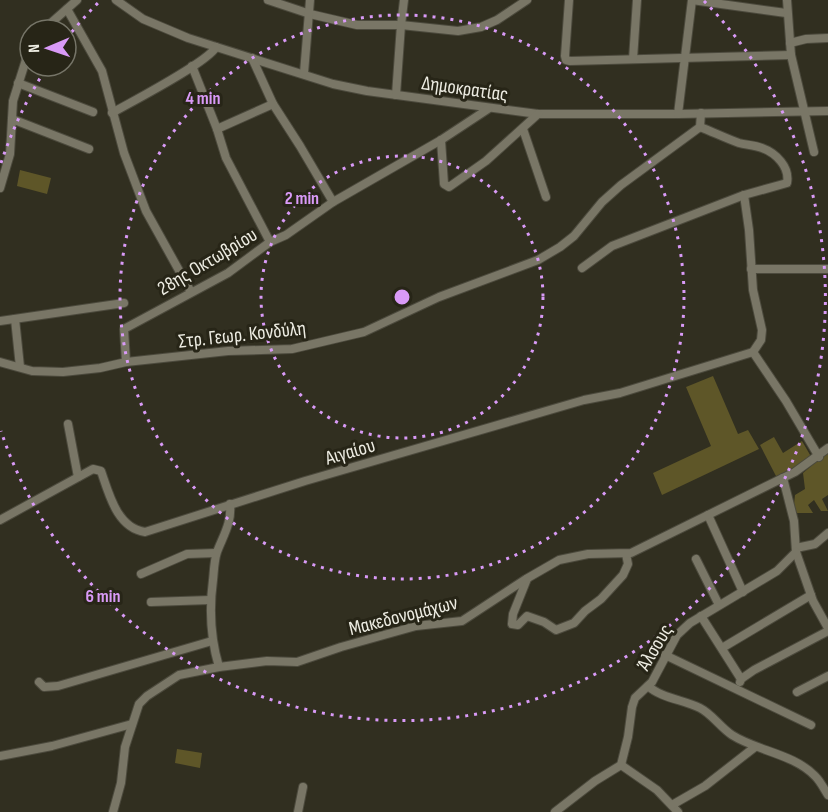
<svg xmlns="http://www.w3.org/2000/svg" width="828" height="812" font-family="'Sofia Sans Condensed',sans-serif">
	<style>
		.green { fill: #5e5628 }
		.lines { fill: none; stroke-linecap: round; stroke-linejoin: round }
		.minor-casing { stroke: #4c4a3d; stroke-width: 10 }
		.minor { stroke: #797666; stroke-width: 8 }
		.ring { fill: none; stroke: #d99af7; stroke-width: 3; stroke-dasharray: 3 6 }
		.labels { text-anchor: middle; stroke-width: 6; stroke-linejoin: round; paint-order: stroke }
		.street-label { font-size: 20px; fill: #edece2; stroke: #272517 }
		.centre { fill: #d99af7; stroke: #272517; stroke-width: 3 }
		.ring-label { font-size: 18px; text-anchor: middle; font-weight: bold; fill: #d99af7; stroke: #272517; stroke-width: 6; stroke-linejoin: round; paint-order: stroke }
	</style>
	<rect width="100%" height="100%" fill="#312f20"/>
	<g class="green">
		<polygon points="20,170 51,178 47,194 17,186"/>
		<polygon points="713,376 738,434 748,430 759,449 662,495 653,473 711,446 686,387"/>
		<polygon points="774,437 783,453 802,441 813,460 777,478 760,445"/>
		<polygon points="828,452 828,495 822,499 828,511 821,511 814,500 808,505 813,513 793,513 795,495 805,489 803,473"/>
		<polygon points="177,749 202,753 200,768 175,763"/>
	</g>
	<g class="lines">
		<g class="minor-casing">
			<g id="minor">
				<polyline points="116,0 143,19 188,38 333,84 367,91 538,114 678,114 828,111"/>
				<polyline points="268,0 310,14 357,25 401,25 458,31 481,27 497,20 527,0"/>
				<polyline points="569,0 565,56 566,60 570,61 791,55"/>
				<polyline points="692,0 786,13"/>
				<polyline points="787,0 791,55 814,152"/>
				<polyline points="67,9 102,71 124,153 146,211 191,292"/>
				<polyline points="43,30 77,0"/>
				<polyline points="790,43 806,39 828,38"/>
				<polyline points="252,58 273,104 300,146 333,202"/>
				<polyline points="633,59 637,0"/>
				<polyline points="192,66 217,129 226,158 270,242"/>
				<polyline points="304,73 310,0"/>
				<polyline points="18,83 93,112"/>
				<polyline points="396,95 401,25 404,0"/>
				<path d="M 112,113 C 131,102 207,63 216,47"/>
				<polyline points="678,114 692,0"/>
				<polyline points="12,119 89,149"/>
				<polyline points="217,129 273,104"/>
				<polyline points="523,129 546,197"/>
				<polyline points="441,140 444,184 449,187 486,161 538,114"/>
				<polyline points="0,188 10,154 13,101 30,47"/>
				<polyline points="744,195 749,230 753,290 762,330 761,340 753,352"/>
				<path d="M 582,268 L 612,246 L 744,195 L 787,183 C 790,167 776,153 762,148 C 754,145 746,145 739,143 C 725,138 713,132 700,127"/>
				<polyline points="751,269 828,269"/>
				<polyline points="15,319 20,367"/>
				<polyline points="0,321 124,303"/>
				<polyline points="753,352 786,401 819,457"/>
				<polyline points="0,362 32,371 63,372 100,368 126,362 228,351 292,349 364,332 439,297 538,260 560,247 574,236 602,202 621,185 700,127 701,113"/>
				<polyline points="126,362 124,329 228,273 270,242 286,235 333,202 441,140 488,109"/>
				<polyline points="68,424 78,477"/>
				<polyline points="783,478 794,521 796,552 813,601 828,628"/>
				<polyline points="708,515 743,592"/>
				<path d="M 0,520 L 93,469 L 101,471 C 109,494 117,528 145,532 L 305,481 L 584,400 L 620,393 L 753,352"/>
				<polyline points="796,548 815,544 828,533"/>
				<polyline points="696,559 719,605"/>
				<polyline points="141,574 187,554 216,553"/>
				<polyline points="527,579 513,614 512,624 518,625 527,616 544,622 556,630 574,623 585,611 601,599 623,575 628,564 626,554"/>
				<polyline points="151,602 210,600"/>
				<polyline points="701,616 741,679 740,682"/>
				<polyline points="722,648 811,595"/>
				<polyline points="665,655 811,725"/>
				<path d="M 219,667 C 210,637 209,610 213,580 C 214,571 214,561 217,552 C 223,536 232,523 230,504"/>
				<polyline points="741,679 754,670 828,631"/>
				<polyline points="39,682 44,687 58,686 212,641"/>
				<path d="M 648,686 C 661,698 684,700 700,708 C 712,714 720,727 732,735 C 757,751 794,754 815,776 C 821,782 824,789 828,795"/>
				<polyline points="797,692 828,676"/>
				<polyline points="0,756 52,746 132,724"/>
				<polyline points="621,765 657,790 678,812"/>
				<polyline points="672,805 705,786 755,747"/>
				<polyline points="113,812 121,783 125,747 139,704 147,696 179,675 219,667 267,661 297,662 341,647 416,626 462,621 526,579 559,560 588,554 631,553 795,472 828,448"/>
				<polyline points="298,812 303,787"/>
				<polyline points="555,812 595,781 621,765 628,737 632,707 635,698 652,682 677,635 690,623 777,571 796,552"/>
			</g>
		</g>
		<use href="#minor" class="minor"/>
	</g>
	<g class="ring">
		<circle cx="402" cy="297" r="141"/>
		<circle cx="402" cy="297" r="282"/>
		<path d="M1 163A423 423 0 0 1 47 67M66 39A423 423 0 0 1 100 1M704 1A423 423 0 1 1 1 431"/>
	</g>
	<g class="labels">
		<g class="street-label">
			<text transform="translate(465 88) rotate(8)" y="7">Δημοκρατίας</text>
			<text transform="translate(207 261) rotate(-31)" y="7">28ης Οκτωβρίου</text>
			<text transform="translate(242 334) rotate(-6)" y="7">Στρ. Γεωρ. Κονδύλη</text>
			<text transform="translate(350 451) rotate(-16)" y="7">Αιγαίου</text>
			<text transform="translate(403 615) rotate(-14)" y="7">Μακεδονομάχων</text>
			<text transform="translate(654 647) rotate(-59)" y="7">Άλσους</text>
		</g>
	</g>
	<circle cx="402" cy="297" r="9" class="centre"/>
	<g class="ring-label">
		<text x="203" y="104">4 min</text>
		<text x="302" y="204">2 min</text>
		<text x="103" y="602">6 min</text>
	</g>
	<g transform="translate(48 48) rotate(268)"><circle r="28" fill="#272517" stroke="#767568" stroke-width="1.5"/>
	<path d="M0-4.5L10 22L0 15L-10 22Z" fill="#d99af7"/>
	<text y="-9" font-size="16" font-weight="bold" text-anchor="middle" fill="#edece2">N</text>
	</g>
</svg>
